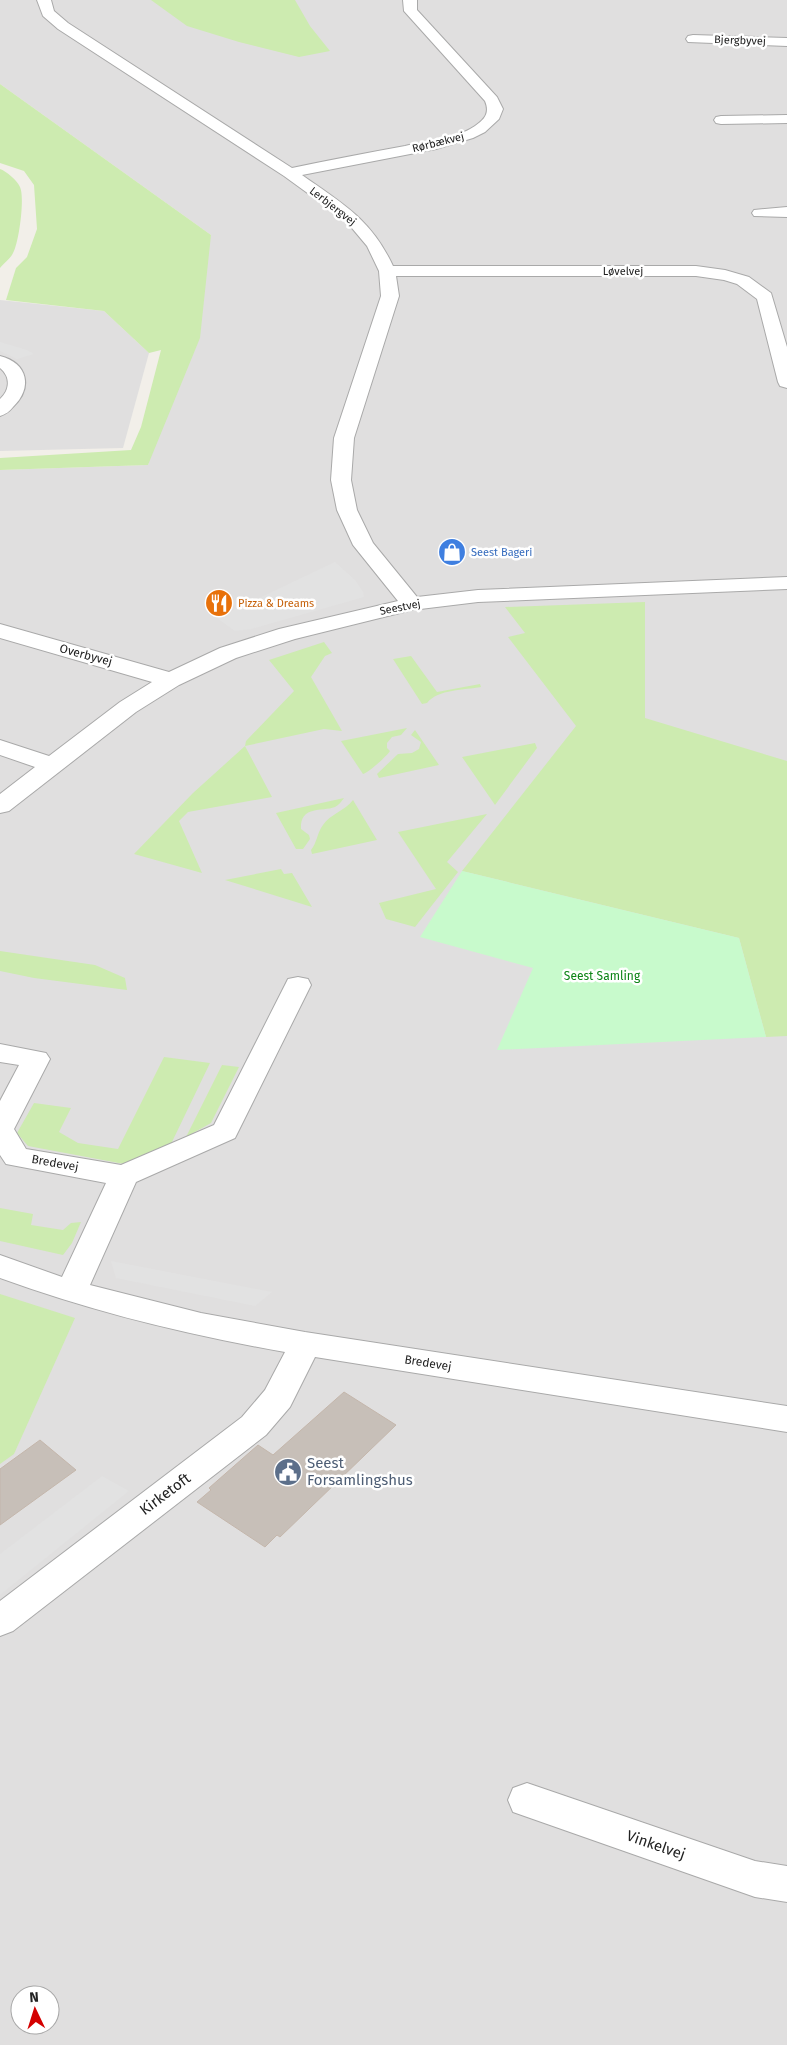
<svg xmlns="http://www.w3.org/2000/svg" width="787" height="2045" font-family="'Fira Sans',sans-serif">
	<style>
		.residential { fill: #e0dfdf; fill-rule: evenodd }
		.grass { fill: #cdebb0 }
		.park { fill: #c8facc }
		.parking { fill: #e2e2e2 }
		.building { fill: #c7bfb8; stroke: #c4b6ab }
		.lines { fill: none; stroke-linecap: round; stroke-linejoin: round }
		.minor-casing { stroke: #a9a9a9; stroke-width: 2 }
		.minor { fill: #fff; fill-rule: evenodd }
		.labels { text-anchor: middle; stroke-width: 5; stroke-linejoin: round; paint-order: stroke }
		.far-street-label { font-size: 11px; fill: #222; stroke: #fff }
		.far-shop-label { font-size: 11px; fill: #366cbe; stroke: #fff; text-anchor: start }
		.far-food-label { font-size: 11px; fill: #c56008; stroke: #fff; text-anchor: start }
		.street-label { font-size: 12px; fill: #222; stroke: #fff }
		.park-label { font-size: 12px; fill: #0c8416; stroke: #fff }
		.near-service-label { font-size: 15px; fill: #4e5e75; stroke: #fff; text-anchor: start }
		.near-street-label { font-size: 15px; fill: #222; stroke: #fff }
	</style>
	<rect width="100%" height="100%" fill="#f2efe9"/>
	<g class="residential">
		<path d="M 0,0 L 787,0 L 787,2045 L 0,2045 L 0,470 L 148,465 L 211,235 L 0,84 ZM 20,1995 L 50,1995 L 50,2025 L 20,2025 Z"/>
		<polygon points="0,300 104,311 149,353 123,448 0,451"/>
	</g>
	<g class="grass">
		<polygon points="151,0 295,0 310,26 330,51 299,57 239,42 187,26"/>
		<polygon points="0,84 211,235 200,338 148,465 0,470 0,458 131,450 141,427 161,350 149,353 104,311 6,300 16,268 27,257 37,229 34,185 24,171 0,163"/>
		<path d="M 0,169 C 6,171 17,180 20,187 C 25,197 19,243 13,253 C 11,258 4,263 0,268 Z"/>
		<polygon points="645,602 645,718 787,761 787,1036 766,1037 739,938 462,871 576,726 508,637 525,633 505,607"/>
		<polygon points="324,642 332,653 325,656 311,677 342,731 324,729 245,746 272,797 188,812 179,821 202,873 134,854 193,793 245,746 246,741 294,691 269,660"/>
		<path d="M 411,656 L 437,692 L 480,684 L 481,687 C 465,690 438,689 427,703 L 422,704 L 393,659 Z"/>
		<path d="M 407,728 L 401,735 L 392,737 L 387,743 L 387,748 L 390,751 C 386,757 369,772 363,774 L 341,741 Z"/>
		<polygon points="415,730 439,765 379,778 377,774 398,754 412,753 419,749 421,742 411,735"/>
		<polygon points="535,743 537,748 495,805 462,757"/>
		<path d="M 344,798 C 341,802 339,805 335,807 C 322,812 300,805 301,829 L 309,835 L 310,839 L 303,849 L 296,849 L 276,813 Z"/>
		<path d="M 353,800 L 377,840 L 312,854 L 311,850 C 317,843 317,833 323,825 C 330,814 345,811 353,800 Z"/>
		<polygon points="487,814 447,862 458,872 415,927 386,919 379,903 436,889 398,832"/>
		<polygon points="281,869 284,874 292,873 312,907 225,880"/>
		<polygon points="0,951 95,965 125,978 127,990 34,978 0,971"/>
		<polygon points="164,1057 210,1063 171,1144 124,1164 28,1146 17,1133 34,1103 71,1108 59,1132 78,1143 118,1149"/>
		<polygon points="222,1065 239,1067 211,1123 186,1137"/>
		<polygon points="0,1208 33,1214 31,1225 63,1230 71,1223 81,1222 72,1243 63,1255 0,1241"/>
		<polygon points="0,1294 75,1318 14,1454 0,1464"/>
	</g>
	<polygon class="park" points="462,871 739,938 766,1037 497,1050 533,968 420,937"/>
	<g class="parking">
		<polygon points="0,342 27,350 34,354 17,359 0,351"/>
		<polygon points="335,562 355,580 363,592 364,597 251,629 235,631 217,618"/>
		<polygon points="111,1261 272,1292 255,1306 116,1278"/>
		<polygon points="102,1476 129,1491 0,1595 0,1554"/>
	</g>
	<g class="building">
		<polygon points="344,1392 396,1425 280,1537 277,1535 265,1547 197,1502 211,1490 209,1488 258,1445 273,1455"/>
		<polygon points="40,1440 76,1470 0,1525 0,1469"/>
	</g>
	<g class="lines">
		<g class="minor-casing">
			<g id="minor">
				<path d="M 37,0 L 51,0 L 54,11 L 68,23 L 292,168 C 329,160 367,153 405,146 C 427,141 456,139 475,126 C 485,119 490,113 485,101 L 404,11 L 403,0 L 417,0 L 417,10 L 497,97 L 503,109 L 499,119 L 485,132 L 473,138 L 436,149 L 302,175 C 343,204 371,219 393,266 L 696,266 L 725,270 L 749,277 L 771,293 L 787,347 L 787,388 L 780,386 L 778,382 L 757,299 L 737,284 L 724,280 L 696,276 L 396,276 L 399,296 L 354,438 L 351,480 L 357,510 L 373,543 L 417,597 L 478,590 L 787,577 L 787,589 L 478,602 L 412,610 L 295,639 L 236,658 L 179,685 L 136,712 L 9,811 L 0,813 L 0,794 L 35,767 L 0,755 L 0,740 L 49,756 L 120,702 L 152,682 L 0,638 L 0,624 L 169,672 L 220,648 L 279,629 L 398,601 L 353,545 L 337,510 L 331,480 L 334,438 L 381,296 L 379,271 L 367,246 L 346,221 L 284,176 L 58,29 L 43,16 Z"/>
				<polygon points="693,35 787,38 787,46 688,42 686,39 688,36"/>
				<polygon points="787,115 787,123 721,124 716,123 714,120 716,117 721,116"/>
				<polygon points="787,207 787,217 754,216 752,213 754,210"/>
				<path d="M 0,356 C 28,363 33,388 13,407 C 9,412 6,414 0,416 L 0,399 C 10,390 11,377 0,368 Z"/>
				<path d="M 298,977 L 308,979 L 311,985 L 235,1138 L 136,1182 L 90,1285 L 201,1313 L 305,1332 L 787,1406 L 787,1432 L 315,1357 L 290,1407 L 266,1435 L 13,1631 L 0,1636 L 0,1601 L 242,1417 L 265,1390 L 285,1352 C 188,1335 93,1312 0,1278 L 0,1255 L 62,1277 L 106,1183 L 6,1164 L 0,1155 L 0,1101 L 19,1065 L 0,1062 L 0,1044 L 46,1053 L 50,1059 L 14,1129 L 26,1149 L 121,1165 L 214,1125 L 285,985 L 288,979 Z"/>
				<polygon points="527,1783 755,1861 787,1866 787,1902 755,1897 513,1812 508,1800 513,1788"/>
			</g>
		</g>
		<use href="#minor" class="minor"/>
	</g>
	<defs>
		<g id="shop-disc" transform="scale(1.4375)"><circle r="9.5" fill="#3f7fe0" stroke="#fff"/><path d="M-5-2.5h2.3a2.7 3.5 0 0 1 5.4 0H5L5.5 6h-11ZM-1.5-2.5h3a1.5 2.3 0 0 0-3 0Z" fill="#fff"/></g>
		<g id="restaurant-disc" transform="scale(1.4375)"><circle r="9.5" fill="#e8710a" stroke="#fff"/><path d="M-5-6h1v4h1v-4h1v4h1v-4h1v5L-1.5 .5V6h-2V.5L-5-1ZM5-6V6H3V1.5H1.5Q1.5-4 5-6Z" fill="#fff"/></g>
		<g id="civic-disc" transform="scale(1.4375)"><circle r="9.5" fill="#5c6f8a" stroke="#fff"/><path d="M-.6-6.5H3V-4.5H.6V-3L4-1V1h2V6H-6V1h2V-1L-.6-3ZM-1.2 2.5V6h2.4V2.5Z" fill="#fff"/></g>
	</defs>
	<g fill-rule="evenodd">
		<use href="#shop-disc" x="452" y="552"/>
		<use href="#restaurant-disc" x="219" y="603"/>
		<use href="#civic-disc" x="288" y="1472"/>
	</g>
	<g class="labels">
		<g class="far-street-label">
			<text transform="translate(740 40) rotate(2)" y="4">Bjergbyvej</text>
			<text transform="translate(438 142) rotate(-14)" y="4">Rørbækvej</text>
			<text transform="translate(333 206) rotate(38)" y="4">Lerbjergvej</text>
			<text x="623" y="275">Løvelvej</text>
			<text transform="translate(400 607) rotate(-11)" y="4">Seestvej</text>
		</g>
		<g class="far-shop-label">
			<text x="471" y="556">Seest Bageri</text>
		</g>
		<g class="far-food-label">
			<text x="238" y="607">Pizza &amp; Dreams</text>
		</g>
		<g class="street-label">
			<text transform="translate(86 655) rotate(15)" y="4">Overbyvej</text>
			<text transform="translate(55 1163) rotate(10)" y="4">Bredevej</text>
			<text transform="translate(428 1363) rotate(9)" y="4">Bredevej</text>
		</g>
		<g class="park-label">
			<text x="602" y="980">Seest Samling</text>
		</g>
		<g class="near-service-label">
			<text x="307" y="1468">Seest<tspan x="307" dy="17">Forsamlingshus</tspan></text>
		</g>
		<g class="near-street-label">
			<text transform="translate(165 1494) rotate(-37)" y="5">Kirketoft</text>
			<text transform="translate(656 1845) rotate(19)" y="5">Vinkelvej</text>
		</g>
	</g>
	<g transform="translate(35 2010) rotate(356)"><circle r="24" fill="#ffffff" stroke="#a7a7a7"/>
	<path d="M0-4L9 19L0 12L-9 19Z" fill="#d40000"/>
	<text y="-8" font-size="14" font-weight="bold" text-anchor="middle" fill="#222222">N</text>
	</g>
</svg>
